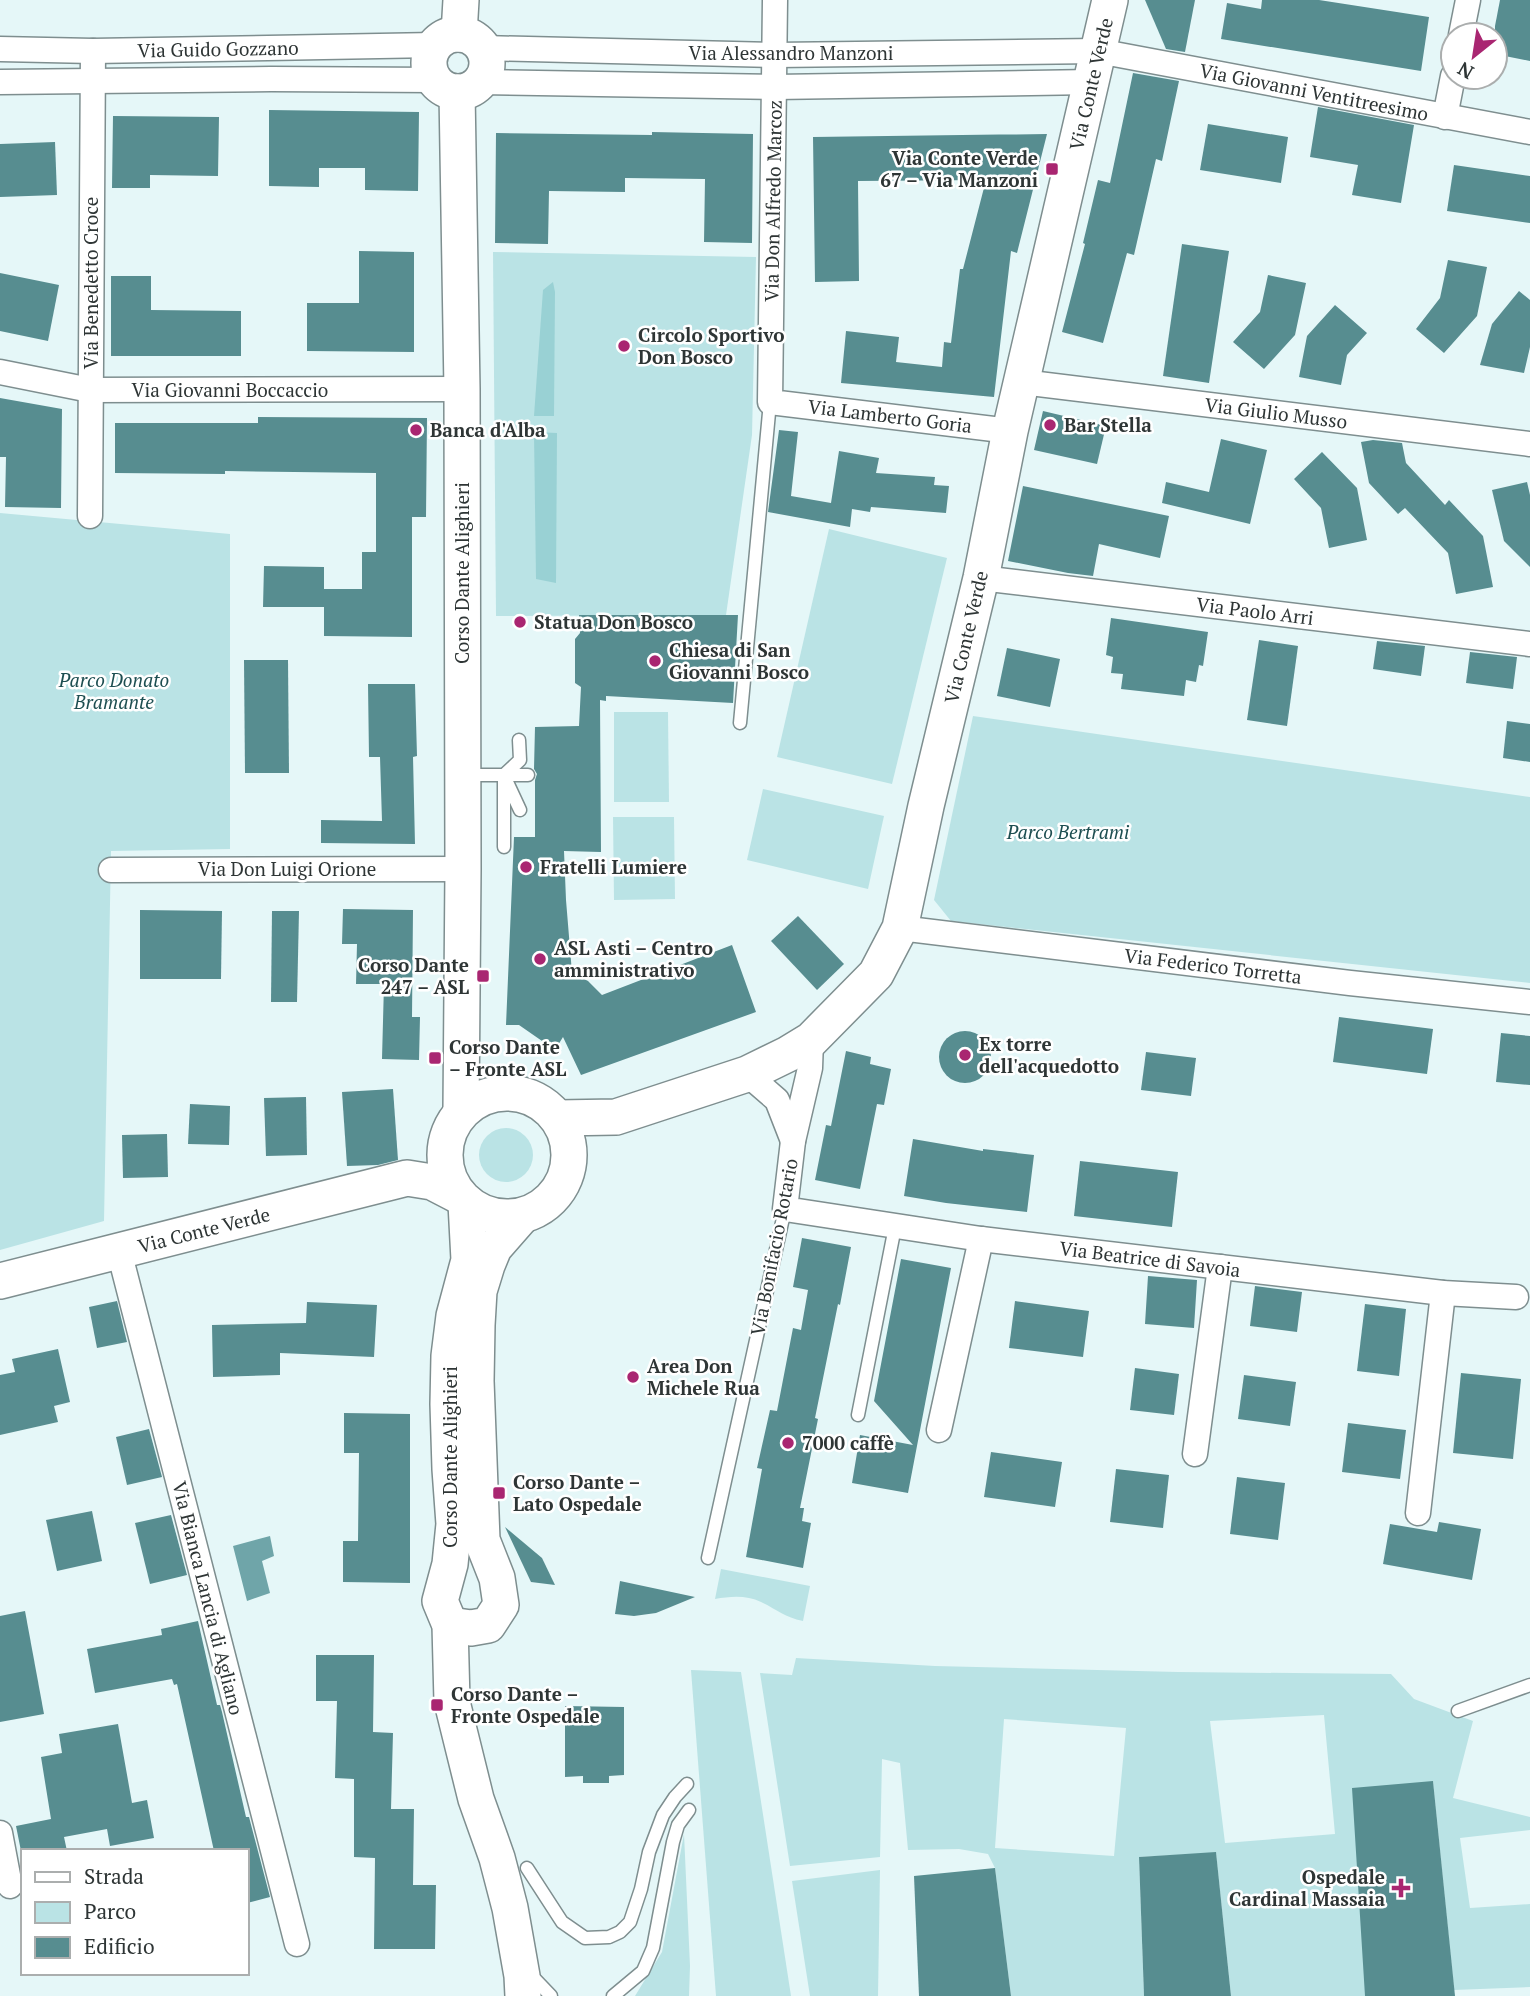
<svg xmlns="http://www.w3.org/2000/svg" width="1530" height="1996" font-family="'PT Serif',serif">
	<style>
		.green { fill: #bae3e5; fill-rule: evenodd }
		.forest { fill: #99d1d4 }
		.water { fill: #6fa5a9 }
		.building { fill: #578d90 }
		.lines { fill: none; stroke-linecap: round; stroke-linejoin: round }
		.lane-casing { stroke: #7e8e8f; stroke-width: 15 }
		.street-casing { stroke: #7e8e8f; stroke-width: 27 }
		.secondary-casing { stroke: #7e8e8f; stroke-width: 38 }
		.lane { stroke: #fff; stroke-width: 12 }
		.street { stroke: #fff; stroke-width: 24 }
		.secondary { stroke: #fff; stroke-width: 35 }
		.poi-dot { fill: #a92671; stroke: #fff; stroke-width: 2.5 }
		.labels { text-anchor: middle; stroke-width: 5; stroke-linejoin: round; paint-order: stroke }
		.street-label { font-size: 19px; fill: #2e3535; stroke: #fff }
		.poi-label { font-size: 19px; font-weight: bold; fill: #2e3535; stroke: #fff; text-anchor: start }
		.park-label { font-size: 19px; font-style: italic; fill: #1d4e51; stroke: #fff }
	</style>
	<rect width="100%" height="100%" fill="#e5f7f8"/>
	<g class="green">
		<polygon points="493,252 756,257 752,435 726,615 496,616"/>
		<polygon points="0,513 230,534 230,849 111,851 104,1221 0,1250"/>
		<polygon points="829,529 947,558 892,784 777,757"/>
		<polygon points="614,712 668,712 669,802 614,802"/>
		<polygon points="973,716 1530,797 1530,983 951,921 934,900"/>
		<polygon points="763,789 884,816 868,889 747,860"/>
		<polygon points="613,817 674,817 675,899 614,900"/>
		<circle cx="506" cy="1155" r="27"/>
		<path d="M 721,1569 L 810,1586 L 803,1621 C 784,1617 778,1610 761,1602 C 747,1595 731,1596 715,1599 Z"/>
		<path d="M 796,1658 L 935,1666 L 1178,1672 L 1391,1674 L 1414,1699 L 1473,1721 L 1453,1798 L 1530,1817 L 1530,1830 L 1460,1838 L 1470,1908 L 1530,1904 L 1530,1987 L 1454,1990 L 1433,1781 L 1365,1996 L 1231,1996 L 1216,1853 L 1139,1857 L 1144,1996 L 1011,1996 L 995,1868 L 988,1854 L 959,1849 L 908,1850 L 900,1763 L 882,1759 L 880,1857 L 790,1866 L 760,1673 L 792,1675 ZM 1324,1715 L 1335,1834 L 1225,1843 L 1210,1721 ZM 1004,1719 L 1126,1728 L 1114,1856 L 995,1848 Z"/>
		<polygon points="691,1670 741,1672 791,1996 716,1996"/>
		<polygon points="684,1834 690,1966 689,1996 635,1996 662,1952"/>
		<polygon points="880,1870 878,1996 810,1996 792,1881"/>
	</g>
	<g class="forest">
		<polygon points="553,282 555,292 554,416 534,416 543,290"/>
		<polygon points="534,432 557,433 556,583 536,579"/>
	</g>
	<polygon class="water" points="270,1536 274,1556 262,1561 270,1593 247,1601 233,1546"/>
	<g class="building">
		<polygon points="1145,0 1195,0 1185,52 1166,49"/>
		<polygon points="1262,0 1319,0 1429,17 1421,71 1221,39 1227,3 1261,9"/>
		<polygon points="1500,0 1530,0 1530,61 1495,54 1495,26"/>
		<polygon points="1133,73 1179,81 1162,161 1156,159 1134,255 1127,253 1103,343 1062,332 1085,244 1083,243 1098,180 1110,183"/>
		<polygon points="1318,107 1414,125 1401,203 1352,195 1358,165 1310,157"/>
		<polygon points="269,110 419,112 418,191 365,190 365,168 319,168 319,187 269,186"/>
		<polygon points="113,116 219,117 218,176 150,175 150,188 112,188"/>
		<polygon points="1208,124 1288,137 1281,183 1200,170"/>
		<polygon points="652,132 753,134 752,243 704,242 705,179 625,178 625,192 549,191 548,244 495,243 496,133 652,135"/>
		<polygon points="1047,134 1017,253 1011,251 994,397 841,383 846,331 899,337 896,362 942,367 944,342 951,343 960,269 963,269 986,180 858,181 859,281 815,282 813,137"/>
		<polygon points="55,142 57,195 0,197 0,144"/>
		<polygon points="1454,165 1530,176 1530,223 1447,211"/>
		<polygon points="1182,244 1229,251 1209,383 1163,376"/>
		<polygon points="359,251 414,252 414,352 307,351 307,303 359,303"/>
		<polygon points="1448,260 1487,267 1477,316 1444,353 1416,329 1440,298"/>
		<polygon points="0,273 59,285 48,341 0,331"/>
		<polygon points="1268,275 1306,283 1295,335 1264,369 1233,342 1260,312"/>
		<polygon points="111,276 151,276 151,310 241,311 241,356 111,356"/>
		<polygon points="1519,291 1530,300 1530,347 1524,373 1480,365 1492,324"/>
		<polygon points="1335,305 1367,333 1347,355 1341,385 1299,377 1307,336"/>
		<polygon points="0,398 62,409 61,508 5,507 6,457 0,457"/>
		<polygon points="1043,411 1106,426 1097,464 1034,450"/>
		<polygon points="258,417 427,418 426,517 412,517 412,637 324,636 324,607 263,607 264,566 324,567 324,589 362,589 362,552 376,552 376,473 225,471 225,474 115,473 115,423 258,423"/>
		<polygon points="779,430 798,432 791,496 831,503 839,451 879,458 876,473 935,477 934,485 949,486 946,513 871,507 870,512 852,509 850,527 768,512"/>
		<polygon points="1221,439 1267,450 1250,524 1162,503 1166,482 1209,492"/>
		<polygon points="1373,440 1402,443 1406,463 1445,505 1449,500 1483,536 1493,587 1456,594 1448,553 1405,508 1398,514 1369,483 1361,442"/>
		<polygon points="1322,452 1357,488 1367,540 1329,548 1321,508 1294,479"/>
		<polygon points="1527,482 1530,495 1530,567 1504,541 1492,490"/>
		<polygon points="1023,486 1169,516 1160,558 1099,544 1093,576 1068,573 1008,561"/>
		<polygon points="579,615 738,615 733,703 606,696 606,701 600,700 601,852 564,851 566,900 572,973 588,981 602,995 732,945 756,1012 581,1075 563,1037 555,1050 519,1025 506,1025 514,837 535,837 535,780 537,774 534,769 535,727 579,726 581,687 575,683 575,639 580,633"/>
		<polygon points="1111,618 1208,632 1203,666 1199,665 1196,682 1186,680 1184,696 1121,689 1123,674 1111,673 1113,657 1106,655"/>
		<polygon points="1259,640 1298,646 1287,726 1247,720"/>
		<polygon points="1377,641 1425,646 1421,676 1373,669"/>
		<polygon points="1007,648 1060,659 1050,707 997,696"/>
		<polygon points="1470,652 1517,657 1513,689 1466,683"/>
		<polygon points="244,660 288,660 289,773 245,773"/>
		<polygon points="368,684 415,684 417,756 413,757 415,844 321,843 321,820 382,821 380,757 369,757"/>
		<polygon points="1507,721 1530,724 1530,762 1503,758"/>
		<polygon points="343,909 413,910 412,1017 420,1017 419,1060 382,1059 384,984 356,984 357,944 342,944"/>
		<polygon points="140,910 222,911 221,979 140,979"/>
		<polygon points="272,911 299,911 297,1002 271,1002"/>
		<polygon points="798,916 844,964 817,990 771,941"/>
		<polygon points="1339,1017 1433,1029 1427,1074 1333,1062"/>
		<circle cx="965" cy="1057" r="26"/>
		<polygon points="1501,1033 1530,1036 1530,1085 1496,1082"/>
		<polygon points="846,1051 871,1057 870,1064 891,1069 884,1105 877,1104 860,1189 815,1180 826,1125 831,1126"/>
		<polygon points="1146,1052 1196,1058 1191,1096 1141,1090"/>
		<polygon points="393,1089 398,1160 378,1165 347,1166 342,1092"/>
		<polygon points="306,1097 307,1155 266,1156 264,1098"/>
		<polygon points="190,1104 230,1106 229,1145 188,1144"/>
		<polygon points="167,1134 168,1177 123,1178 122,1135"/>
		<polygon points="913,1139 983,1151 983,1149 1034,1155 1027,1212 946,1203 904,1196"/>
		<polygon points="1080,1161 1178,1172 1172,1227 1074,1216"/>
		<polygon points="802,1238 851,1247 840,1305 838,1304 815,1418 818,1419 800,1508 804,1508 802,1521 811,1523 803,1568 746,1557 762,1469 757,1468 770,1410 777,1411 793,1328 801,1330 808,1290 793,1287"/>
		<polygon points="901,1259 951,1268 908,1493 852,1483 860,1435 913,1445 874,1401"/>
		<polygon points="1148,1276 1197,1280 1194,1328 1145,1324"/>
		<polygon points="1255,1286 1302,1292 1297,1332 1250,1326"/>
		<polygon points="117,1301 127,1342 97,1348 89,1307"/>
		<polygon points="1015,1301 1089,1311 1083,1357 1009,1348"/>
		<polygon points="307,1302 377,1305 374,1357 280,1353 280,1375 213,1377 212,1325 306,1323"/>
		<polygon points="1365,1304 1406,1309 1399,1376 1357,1371"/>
		<polygon points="58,1349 70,1402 54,1406 58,1422 0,1435 0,1375 15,1372 12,1359"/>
		<polygon points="1135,1368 1179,1374 1174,1415 1130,1410"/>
		<polygon points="1461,1373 1521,1379 1513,1459 1453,1453"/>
		<polygon points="1244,1375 1296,1382 1290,1426 1238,1419"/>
		<polygon points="344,1413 410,1414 410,1583 343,1582 343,1541 358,1541 359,1453 344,1453"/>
		<polygon points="1348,1423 1406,1430 1400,1479 1342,1472"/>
		<polygon points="149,1429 162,1477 127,1485 116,1437"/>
		<polygon points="991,1452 1062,1462 1055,1507 984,1497"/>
		<polygon points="1116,1469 1169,1475 1163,1528 1110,1522"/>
		<polygon points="1237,1477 1285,1483 1278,1540 1230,1534"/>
		<polygon points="92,1511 102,1561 57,1571 46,1520"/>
		<polygon points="171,1515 187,1575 150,1584 135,1523"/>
		<polygon points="1439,1522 1481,1529 1472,1580 1383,1564 1390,1524 1437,1532"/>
		<polygon points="505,1527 542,1558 555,1585 531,1582"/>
		<polygon points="620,1581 695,1597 656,1613 634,1616 615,1614"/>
		<polygon points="25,1611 44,1714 0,1722 0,1616"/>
		<polygon points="198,1621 217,1705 220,1705 222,1712 246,1817 249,1817 270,1897 247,1903 247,1851 214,1851 177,1684 174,1685 172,1679 95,1693 87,1649 162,1635 161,1629"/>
		<polygon points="316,1655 374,1655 373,1732 393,1733 391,1809 414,1809 413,1885 436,1885 435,1949 374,1949 375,1858 354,1857 354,1779 335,1778 337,1701 316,1701"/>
		<polygon points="565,1706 624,1707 624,1775 609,1776 609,1783 583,1783 583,1776 565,1777"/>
		<polygon points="118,1724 132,1803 147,1800 154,1838 110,1846 107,1829 64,1837 67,1851 21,1851 16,1826 51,1819 41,1757 62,1753 59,1734"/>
		<polygon points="1433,1781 1455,1996 1365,1996 1352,1788"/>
		<polygon points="1216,1852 1231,1996 1144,1996 1139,1857"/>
		<polygon points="995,1868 1011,1996 919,1996 914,1876"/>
	</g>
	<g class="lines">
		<g class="lane-casing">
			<g id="lane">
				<polyline points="740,723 770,402"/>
				<polyline points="466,775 504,775 520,760 519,740"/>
				<polyline points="507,782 520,810"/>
				<polyline points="504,847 504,775 528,775"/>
				<polyline points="858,1415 895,1227"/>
				<polyline points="708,1558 785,1209"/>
				<polyline points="1458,1711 1530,1685"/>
				<polyline points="527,1868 562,1922 585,1938 609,1937 620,1932 630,1922 641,1889 649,1852 663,1815 675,1797 687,1784"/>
				<polyline points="529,1973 551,1996"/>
				<polyline points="613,1996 643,1971 653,1948 673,1842 678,1825 689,1810"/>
			</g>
		</g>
		<g class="street-casing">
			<g id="street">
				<polyline points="775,0 770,402 1010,431"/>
				<polyline points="1461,35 1468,0"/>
				<polyline points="483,48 776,55 1098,51 1530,132"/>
				<polyline points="0,49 93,51 435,45"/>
				<polyline points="0,82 271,79 435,80"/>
				<polyline points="480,82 775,87 1092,82"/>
				<polyline points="1445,117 1453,76"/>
				<polyline points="0,372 90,390 462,389"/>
				<polyline points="1022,382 1530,444"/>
				<polyline points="90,516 93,51"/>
				<polyline points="981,578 1530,644"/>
				<polyline points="111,870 463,869"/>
				<polyline points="900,928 1350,983 1530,1002"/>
				<polyline points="811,1040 810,1068 793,1141 785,1209 981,1239 1443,1293 1516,1297"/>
				<polyline points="747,1074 777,1100 793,1141"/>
				<polyline points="119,1251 297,1944"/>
				<polyline points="939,1430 981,1239"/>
				<polyline points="1195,1454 1220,1267"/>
				<polyline points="1418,1513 1443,1293"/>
				<polyline points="0,1833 10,1886"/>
			</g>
		</g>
		<g class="secondary-casing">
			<g id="secondary">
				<polyline points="459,34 461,0"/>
				<circle cx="458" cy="63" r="29"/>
				<polyline points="457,92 462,389 463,869 461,1112"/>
				<circle cx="507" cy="1155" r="62"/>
				<polyline points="558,1118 616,1117 747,1074 788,1054 811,1040 876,974 900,928 926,806 981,578 1010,431 1110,0"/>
				<polyline points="466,1203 469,1260 454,1316 449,1356 448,1404 450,1469 454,1524 450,1564 440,1601 450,1625 452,1702 476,1799 497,1858 510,1908 522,1976 523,1996"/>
				<polyline points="0,1281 407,1178 432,1182 459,1196"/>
				<polyline points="450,1625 471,1628 488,1625 501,1605 497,1578 482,1540 476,1381 477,1325 479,1291 487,1265 494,1248 522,1216"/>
			</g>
		</g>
		<use href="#lane" class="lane"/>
		<use href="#street" class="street"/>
		<use href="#secondary" class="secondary"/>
	</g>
	<g class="poi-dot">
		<rect x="1045" y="162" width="14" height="14" rx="3.5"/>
		<circle cx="624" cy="346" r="7"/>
		<circle cx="1050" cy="425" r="7"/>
		<circle cx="416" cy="430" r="7"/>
		<circle cx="520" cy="622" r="7"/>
		<circle cx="655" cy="661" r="7"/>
		<circle cx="526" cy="867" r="7"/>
		<circle cx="540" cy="959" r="7"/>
		<rect x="476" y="969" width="14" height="14" rx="3.5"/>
		<circle cx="965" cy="1055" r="7"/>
		<rect x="428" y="1051" width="14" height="14" rx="3.5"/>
		<circle cx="633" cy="1377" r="7"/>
		<circle cx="788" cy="1443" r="7"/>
		<rect x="492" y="1486" width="14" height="14" rx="3.5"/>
		<rect x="430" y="1698" width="14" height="14" rx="3.5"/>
		<path d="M1397.5 1877.5h7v7h7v7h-7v7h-7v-7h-7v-7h7z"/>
	</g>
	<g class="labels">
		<g class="street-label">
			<text transform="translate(218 49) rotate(-1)" y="7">Via Guido Gozzano</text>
			<text x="791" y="60">Via Alessandro Manzoni</text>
			<text transform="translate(1091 84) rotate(-77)" y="7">Via Conte Verde</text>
			<text transform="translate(1314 92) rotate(11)" y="7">Via Giovanni Ventitreesimo</text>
			<text transform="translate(773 201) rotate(-89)" y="7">Via Don Alfredo Marcoz</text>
			<text transform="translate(91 283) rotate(-90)" y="7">Via Benedetto Croce</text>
			<text x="230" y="397">Via Giovanni Boccaccio</text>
			<text transform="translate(1276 413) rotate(7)" y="7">Via Giulio Musso</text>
			<text transform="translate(890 416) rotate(7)" y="7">Via Lamberto Goria</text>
			<text transform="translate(462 573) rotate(-90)" y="7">Corso Dante Alighieri</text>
			<text transform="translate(1255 611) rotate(7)" y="7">Via Paolo Arri</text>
			<text transform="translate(966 637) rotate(-77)" y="7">Via Conte Verde</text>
			<text x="287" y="876">Via Don Luigi Orione</text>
			<text transform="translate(1213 966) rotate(7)" y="7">Via Federico Torretta</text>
			<text transform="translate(204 1230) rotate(-14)" y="7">Via Conte Verde</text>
			<text transform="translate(774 1247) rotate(-79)" y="7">Via Bonifacio Rotario</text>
			<text transform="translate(1150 1259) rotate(7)" y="7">Via Beatrice di Savoia</text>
			<text transform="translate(450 1457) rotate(-90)" y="7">Corso Dante Alighieri</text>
			<text transform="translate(208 1598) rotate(76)" y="7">Via Bianca Lancia di Agliano</text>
		</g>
		<g class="poi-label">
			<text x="1038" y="165" text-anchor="end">Via Conte Verde<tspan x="1038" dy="22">67 – Via Manzoni</tspan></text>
			<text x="638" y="342">Circolo Sportivo<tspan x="638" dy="22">Don Bosco</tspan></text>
			<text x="1064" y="432">Bar Stella</text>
			<text x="430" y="437">Banca d'Alba</text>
			<text x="534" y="629">Statua Don Bosco</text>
			<text x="669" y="657">Chiesa di San<tspan x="669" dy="22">Giovanni Bosco</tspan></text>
			<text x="540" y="874">Fratelli Lumiere</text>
			<text x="554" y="955">ASL Asti – Centro<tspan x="554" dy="22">amministrativo</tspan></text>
			<text x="469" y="972" text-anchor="end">Corso Dante<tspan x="469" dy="22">247 – ASL</tspan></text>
			<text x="979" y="1051">Ex torre<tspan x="979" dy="22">dell'acquedotto</tspan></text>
			<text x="449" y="1054">Corso Dante<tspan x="449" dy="22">– Fronte ASL</tspan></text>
			<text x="647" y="1373">Area Don<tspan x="647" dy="22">Michele Rua</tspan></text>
			<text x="802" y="1450">7000 caffè</text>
			<text x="513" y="1489">Corso Dante –<tspan x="513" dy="22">Lato Ospedale</tspan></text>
			<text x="451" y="1701">Corso Dante –<tspan x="451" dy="22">Fronte Ospedale</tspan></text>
			<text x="1385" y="1884" text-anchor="end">Ospedale<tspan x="1385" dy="22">Cardinal Massaia</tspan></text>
		</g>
		<g class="park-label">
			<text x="114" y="687">Parco Donato<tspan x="114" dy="22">Bramante</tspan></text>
			<text x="1068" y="839">Parco Bertrami</text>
		</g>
	</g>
	<rect x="21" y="1849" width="228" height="126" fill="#ffffff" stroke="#abaeae" stroke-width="2"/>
	<rect x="35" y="1872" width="35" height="10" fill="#ffffff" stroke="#abaeae" stroke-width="2"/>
	<text x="84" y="1884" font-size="21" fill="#2e3535">Strada</text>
	<rect x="35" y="1902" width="35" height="21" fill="#bae3e5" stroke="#abaeae" stroke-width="2"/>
	<text x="84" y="1919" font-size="21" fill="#2e3535">Parco</text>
	<rect x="35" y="1937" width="35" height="21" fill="#578d90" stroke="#abaeae" stroke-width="2"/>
	<text x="84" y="1954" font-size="21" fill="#2e3535">Edificio</text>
	<g transform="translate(1474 56) rotate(210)"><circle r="33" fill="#ffffff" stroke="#abaeae" stroke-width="2"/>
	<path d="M0-5L12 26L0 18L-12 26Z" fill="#a92671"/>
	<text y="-10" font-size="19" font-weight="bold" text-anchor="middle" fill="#2e3535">N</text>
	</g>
</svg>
